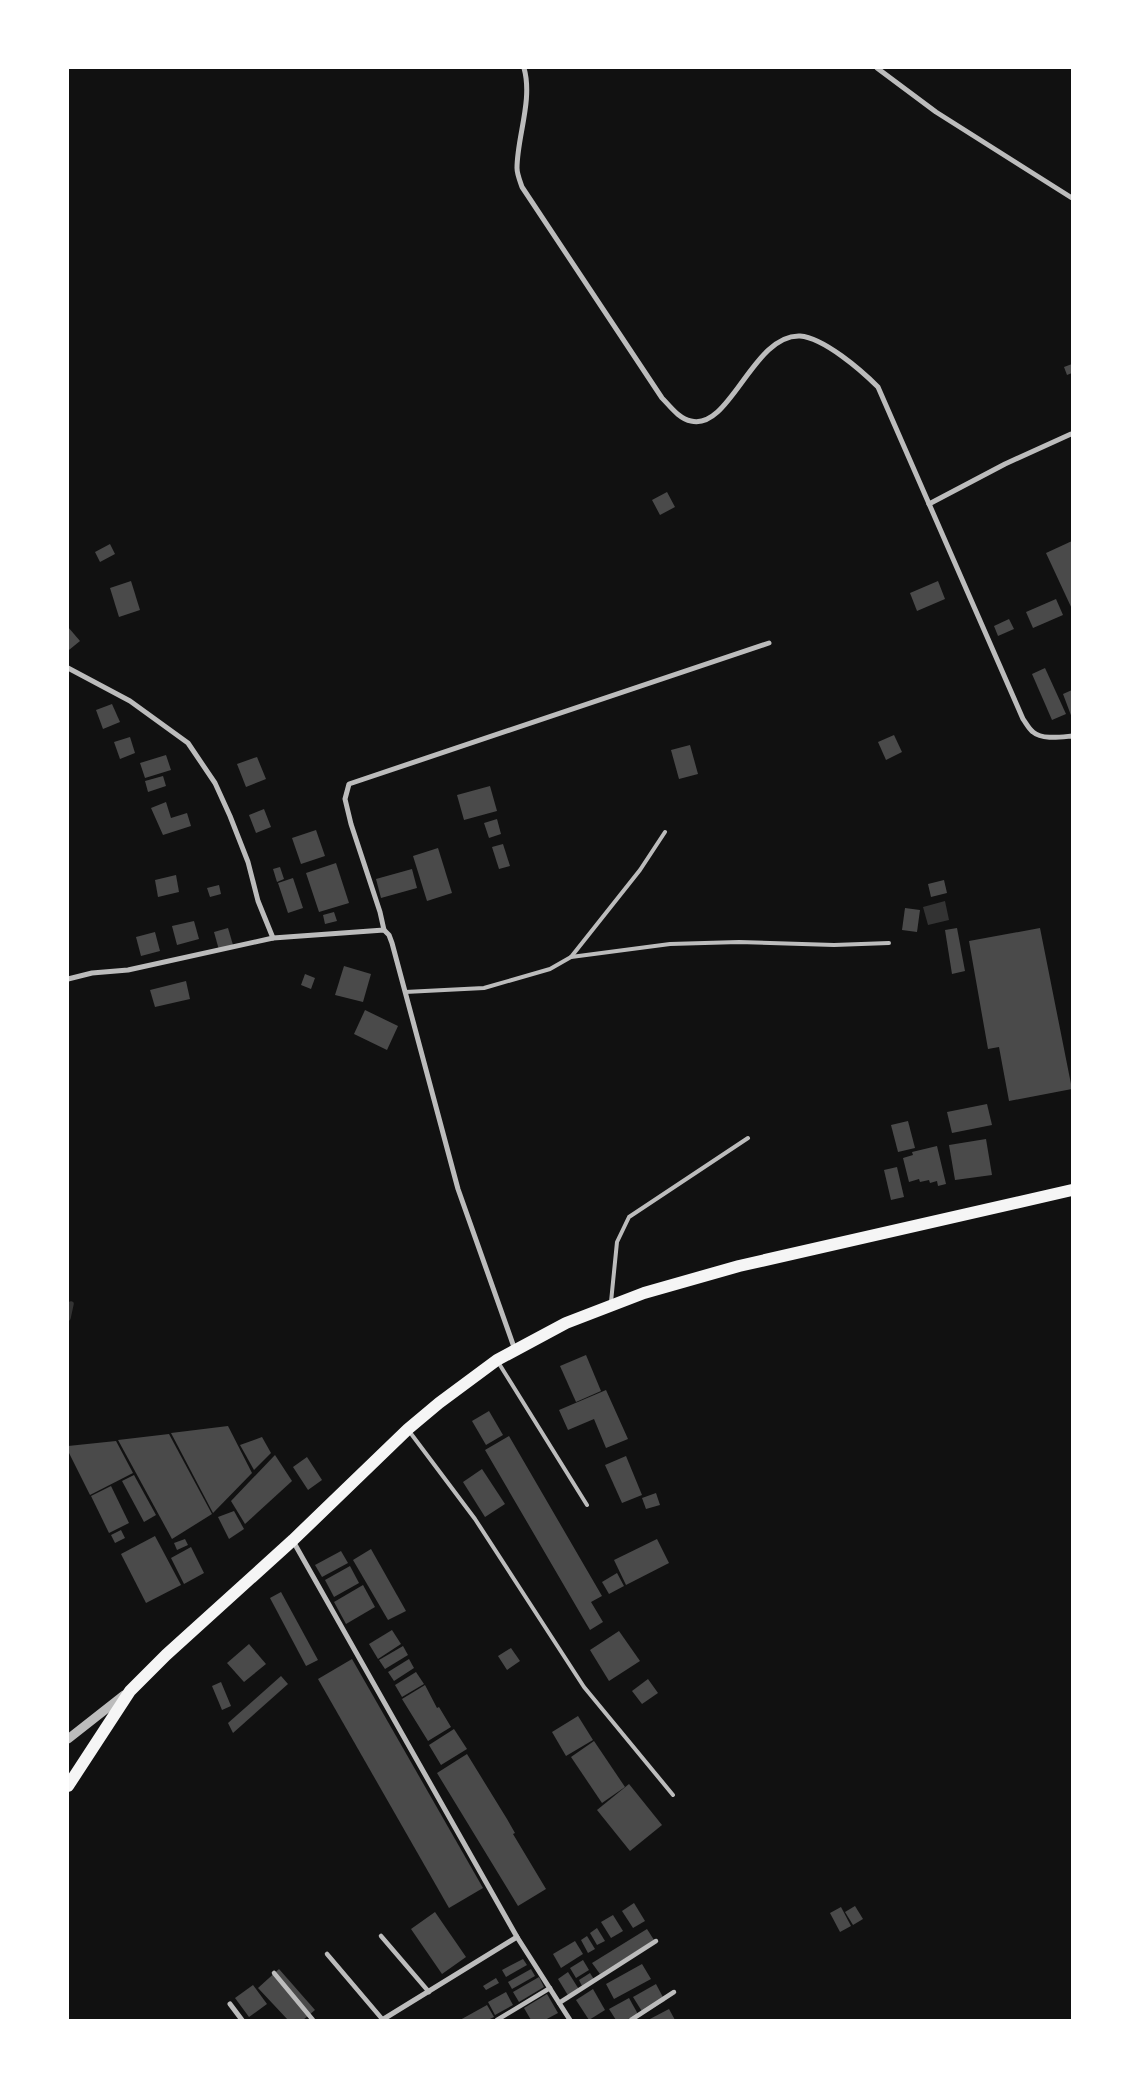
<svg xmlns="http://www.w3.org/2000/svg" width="1140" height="2088" font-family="'Archivo Narrow',sans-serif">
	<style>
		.water { fill: #333 }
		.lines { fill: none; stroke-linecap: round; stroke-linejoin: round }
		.stream { stroke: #333; stroke-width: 5.5 }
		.building { fill: #4a4a4a }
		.service { stroke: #bcbcbc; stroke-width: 4 }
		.pedestrian { stroke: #bcbcbc; stroke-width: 4.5 }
		.minor { stroke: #bcbcbc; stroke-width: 5 }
		.tertiary { stroke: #bcbcbc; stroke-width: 9 }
		.primary { stroke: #f5f5f5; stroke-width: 12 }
	</style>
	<rect width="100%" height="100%" fill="#111"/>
	<polygon class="water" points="945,901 949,920 928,925 923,907"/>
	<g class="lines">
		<polyline class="stream" points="68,1318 71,1304"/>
	</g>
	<g class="building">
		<polygon points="1072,364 1072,373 1067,375 1064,367"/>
		<polygon points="667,492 675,507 660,515 652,500"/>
		<polygon points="1072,541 1072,609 1046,553"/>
		<polygon points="110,544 115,554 100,562 95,552"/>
		<polygon points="131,581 140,610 119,617 110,588"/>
		<polygon points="938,581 945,599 917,611 910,593"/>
		<polygon points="1056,599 1063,615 1033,628 1026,612"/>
		<polygon points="1009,619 1014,629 998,636 994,626"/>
		<polygon points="68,627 80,641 69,650 68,648"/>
		<polygon points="1045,668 1066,714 1052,720 1032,674"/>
		<polygon points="1072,690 1072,718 1063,694"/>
		<polygon points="112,704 120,722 103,729 96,710"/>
		<polygon points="894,735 902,752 886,760 878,742"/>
		<polygon points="130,737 135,753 120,759 114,742"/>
		<polygon points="690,745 698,774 679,779 671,750"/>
		<polygon points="166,755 171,770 145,778 140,763"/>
		<polygon points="257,757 266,779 246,787 237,764"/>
		<polygon points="163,776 166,786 148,792 145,781"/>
		<polygon points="490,786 497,811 464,820 457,795"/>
		<polygon points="166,802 171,818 187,813 191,826 163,835 151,808"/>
		<polygon points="264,809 271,827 256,833 249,815"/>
		<polygon points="497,819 501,834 489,838 484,823"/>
		<polygon points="316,830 325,856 301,864 292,838"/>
		<polygon points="503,844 510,866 499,869 492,847"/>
		<polygon points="438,848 452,893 427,901 413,856"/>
		<polygon points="336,863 349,903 319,912 306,873"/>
		<polygon points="280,867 284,879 277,882 273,869"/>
		<polygon points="412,869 417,888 381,898 376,879"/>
		<polygon points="176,875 179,892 158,897 155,880"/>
		<polygon points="293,878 303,908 288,913 278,883"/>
		<polygon points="944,880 947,893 931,897 928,884"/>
		<polygon points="219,885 221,894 210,897 207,888"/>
		<polygon points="905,908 920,910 917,932 902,930"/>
		<polygon points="334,912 337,921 325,924 323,915"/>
		<polygon points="194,921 199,939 177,945 172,926"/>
		<polygon points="228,928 233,945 219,950 214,932"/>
		<polygon points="957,928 965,971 952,974 945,930"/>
		<polygon points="1040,928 1072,1089 1009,1101 999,1047 988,1049 969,941"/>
		<polygon points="155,932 160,951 141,956 136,937"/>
		<polygon points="344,966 371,974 363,1002 335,995"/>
		<polygon points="305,974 315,978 311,989 301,985"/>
		<polygon points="186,981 190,999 155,1007 150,990"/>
		<polygon points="365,1010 398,1026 387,1050 354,1034"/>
		<polygon points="987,1104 992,1125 952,1133 947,1112"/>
		<polygon points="908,1121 915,1148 898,1152 891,1125"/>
		<polygon points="986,1139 992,1175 955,1180 949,1145"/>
		<polygon points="937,1146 946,1184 938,1186 937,1181 930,1183 929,1180 920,1182 919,1179 909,1182 903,1158 913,1155 912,1152"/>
		<polygon points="897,1167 904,1197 891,1200 884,1170"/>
		<polygon points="586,1355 601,1391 576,1402 560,1366"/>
		<polygon points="606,1390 628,1439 606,1448 594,1419 568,1430 559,1410"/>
		<polygon points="489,1411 503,1435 486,1445 472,1421"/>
		<polygon points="228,1426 252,1473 213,1513 171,1433"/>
		<polygon points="169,1434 212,1514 172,1539 118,1440"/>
		<polygon points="509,1436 602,1596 591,1602 603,1622 590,1630 485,1450"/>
		<polygon points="262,1437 271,1453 254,1470 240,1445"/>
		<polygon points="116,1441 133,1473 90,1495 68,1451 68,1446"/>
		<polygon points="275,1455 292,1481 245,1524 231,1501"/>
		<polygon points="626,1456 642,1495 622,1503 605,1465"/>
		<polygon points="307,1457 322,1480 308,1490 293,1467"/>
		<polygon points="482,1469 505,1504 485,1517 463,1482"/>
		<polygon points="134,1475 156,1515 144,1522 122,1481"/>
		<polygon points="111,1486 129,1523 109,1533 91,1496"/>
		<polygon points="656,1493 660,1505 646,1509 642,1498"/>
		<polygon points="234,1511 244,1529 229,1539 218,1517"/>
		<polygon points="121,1530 125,1538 115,1543 111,1535"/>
		<polygon points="155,1536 181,1585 146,1603 121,1554"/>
		<polygon points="185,1539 188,1545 177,1550 174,1543"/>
		<polygon points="657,1539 669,1563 626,1585 614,1560"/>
		<polygon points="191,1547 204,1573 184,1584 171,1558"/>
		<polygon points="371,1549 406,1611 388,1620 353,1560"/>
		<polygon points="341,1551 348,1563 322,1577 315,1565"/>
		<polygon points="350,1566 359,1583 334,1597 325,1580"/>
		<polygon points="617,1573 624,1586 609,1594 602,1582"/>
		<polygon points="363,1585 375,1607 346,1624 334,1602"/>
		<polygon points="281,1592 318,1660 306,1666 270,1598"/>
		<polygon points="392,1630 401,1644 378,1659 369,1644"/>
		<polygon points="619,1631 640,1661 609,1681 590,1650"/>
		<polygon points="249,1644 266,1664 244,1682 227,1663"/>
		<polygon points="403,1646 408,1655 385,1669 379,1660"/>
		<polygon points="511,1648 520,1661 507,1670 498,1656"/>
		<polygon points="352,1659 483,1888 449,1908 318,1679"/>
		<polygon points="409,1659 414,1668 394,1681 388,1672"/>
		<polygon points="416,1672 424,1684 402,1697 395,1685"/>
		<polygon points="281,1676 288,1684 233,1733 228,1723"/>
		<polygon points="648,1679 658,1693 642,1704 632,1691"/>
		<polygon points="221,1682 231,1706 222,1710 212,1686"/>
		<polygon points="425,1685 437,1708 439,1707 451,1727 428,1741 402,1699"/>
		<polygon points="578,1716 593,1740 566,1756 552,1732"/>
		<polygon points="454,1729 467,1749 441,1765 429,1745"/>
		<polygon points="594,1741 625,1787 602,1803 571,1757"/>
		<polygon points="467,1754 507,1819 515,1833 513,1834 546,1889 518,1906 437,1773"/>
		<polygon points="629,1784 662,1825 630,1851 597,1810"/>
		<polygon points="634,1903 645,1921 633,1928 622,1911"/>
		<polygon points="855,1906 863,1919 853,1925 845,1912"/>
		<polygon points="841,1907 851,1926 840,1932 830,1913"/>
		<polygon points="435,1912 466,1957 442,1974 411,1929"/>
		<polygon points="613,1915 623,1931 611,1938 601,1922"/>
		<polygon points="597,1928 605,1941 597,1945 590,1933"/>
		<polygon points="647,1929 654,1940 600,1974 592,1963"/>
		<polygon points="587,1936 595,1949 588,1953 581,1940"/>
		<polygon points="575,1941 583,1954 561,1968 553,1954"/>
		<polygon points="523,1959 527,1965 506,1977 502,1970"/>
		<polygon points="583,1960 589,1970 576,1978 570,1968"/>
		<polygon points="642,1964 651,1979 614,1999 606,1984"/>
		<polygon points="279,1969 315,2010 303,2020 288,2020 258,1988"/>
		<polygon points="531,1969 535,1976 512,1989 508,1982"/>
		<polygon points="568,1972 580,1991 569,1997 558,1979"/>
		<polygon points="590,1973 595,1981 583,1988 579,1980"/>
		<polygon points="539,1977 544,1987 519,2002 513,1992"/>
		<polygon points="496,1978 499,1983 486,1990 483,1986"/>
		<polygon points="656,1984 665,2001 643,2013 633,1997"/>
		<polygon points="253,1985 267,2004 249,2017 235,1998"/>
		<polygon points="593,1989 605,2010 589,2020 576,2000"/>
		<polygon points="506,1992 513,2005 495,2015 488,2002"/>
		<polygon points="547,1994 558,2013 545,2020 531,2020 524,2008"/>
		<polygon points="629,1998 639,2016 631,2020 616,2020 609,2009"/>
		<polygon points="487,2005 494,2017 488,2020 460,2020"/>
		<polygon points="669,2009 675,2020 648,2020"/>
	</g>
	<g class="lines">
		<g class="service">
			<polyline points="571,957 670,944 739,942 834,945 889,943"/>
			<polyline points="405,992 484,988 550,969 571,957 640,870 665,832"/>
			<polyline points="611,1302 617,1242 629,1217 748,1138"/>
			<polyline points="498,1362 587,1505"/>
			<polyline points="409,1431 475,1519 584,1687 673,1795"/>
		</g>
		<g class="pedestrian">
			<polyline points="381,1936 429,1992"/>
			<polyline points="327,1954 383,2020"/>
			<polyline points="274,1973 313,2020"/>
			<polyline points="559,2003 656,1941"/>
			<polyline points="497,2020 550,1988"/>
			<polyline points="631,2020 674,1992"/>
		</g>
		<g class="minor">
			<path d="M 524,68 C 533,100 517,137 517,168 C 517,174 520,181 522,187 L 662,398 C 670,406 679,419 691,421 C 730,431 753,334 800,336 C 824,338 861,370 878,387 L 1023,719 C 1026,723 1029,729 1033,732 C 1042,740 1061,737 1072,736"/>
			<polyline points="877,68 936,112 1072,198"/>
			<polyline points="929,504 1005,464 1071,434"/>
			<polyline points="68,668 130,701 188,743 215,783 230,816 248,862 258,901 273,938"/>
			<polyline points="384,930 380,912 351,824 345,799 349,784 769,643"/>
			<polyline points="68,979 92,973 128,970 273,938 384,930 389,935 392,943 458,1189 515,1350"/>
			<polyline points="293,1541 517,1937 570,2020"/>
			<polyline points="230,2004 242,2020"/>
			<polyline points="382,2020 517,1937"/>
		</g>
		<polyline class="tertiary" points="68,1739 124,1695"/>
		<polyline class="primary" points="68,1786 130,1691 166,1655 293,1540 408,1429 439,1403 497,1360 566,1323 644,1293 739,1266 1072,1190"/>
	</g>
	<rect width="1140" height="2088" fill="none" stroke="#ffffff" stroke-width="138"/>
</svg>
